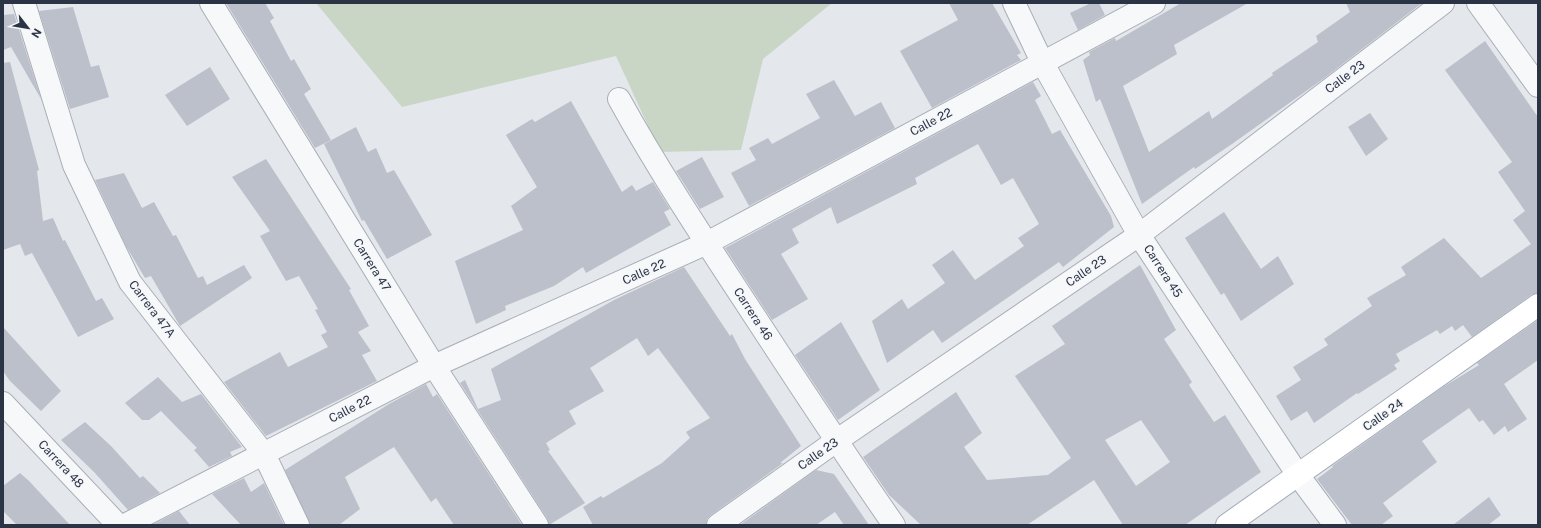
<svg xmlns="http://www.w3.org/2000/svg" width="1541" height="528" font-family="'Public Sans',sans-serif">
	<style>
		.green { fill: #c9d6c5 }
		.building { fill: #bbc0ca; fill-rule: evenodd }
		.lines { fill: none; stroke-linecap: round; stroke-linejoin: round }
		.minor-casing { stroke: #a9aeb7; stroke-width: 24 }
		.major-casing { stroke: #a3abb8; stroke-width: 24 }
		.minor { stroke: #f7f8fa; stroke-width: 22 }
		.major { stroke: #fff; stroke-width: 22 }
		.labels { text-anchor: middle; stroke-width: 3; stroke-linejoin: round; paint-order: stroke }
		.street-label { font-size: 12px; fill: #2b3445; stroke: #f4f6f9 }
	</style>
	<rect width="100%" height="100%" fill="#e4e7ec"/>
	<polygon class="green" points="316,3 832,3 763,59 741,150 660,152 616,56 402,107"/>
	<g class="building">
		<polygon points="226,3 265,3 274,18 270,21 291,61 294,59 311,89 304,94 331,140 315,148"/>
		<polygon points="949,3 992,3 1021,53 1017,55 1021,60 932,108 900,51 958,20"/>
		<polygon points="1091,3 1099,3 1105,15 1078,30 1070,13"/>
		<polygon points="1181,3 1248,3 1174,45 1177,54 1123,86 1149,152 1209,111 1212,119 1273,75 1272,73 1318,42 1316,36 1350,12 1346,3 1422,3 1323,79 1232,144 1195,169 1194,167 1142,204 1100,99 1096,102 1083,60 1090,55 1089,52 1115,38 1116,41"/>
		<polygon points="73,7 91,67 99,65 109,97 70,109 39,11"/>
		<polygon points="14,14 41,99 11,47 3,50 3,15"/>
		<polygon points="1485,41 1538,117 1538,293 1531,295 1472,337 1463,325 1455,331 1452,326 1440,334 1437,330 1396,354 1400,361 1394,365 1397,369 1358,394 1357,393 1314,423 1307,411 1291,421 1276,396 1301,380 1293,367 1328,345 1324,339 1372,306 1367,298 1406,275 1401,267 1444,238 1481,278 1531,244 1513,220 1525,211 1498,172 1512,162 1445,70"/>
		<polygon points="10,62 39,170 37,171 43,221 53,218 63,241 65,240 96,301 102,298 114,319 78,337 32,253 25,256 20,244 3,250 3,63"/>
		<polygon points="210,67 230,99 187,126 165,95"/>
		<polygon points="834,80 855,116 881,102 895,128 749,206 731,173 756,160 749,148 768,138 772,144 820,118 806,94"/>
		<polygon points="1033,82 1041,96 1035,100 1052,134 1060,130 1111,216 1114,227 1063,267 1059,262 942,343 933,330 887,363 872,321 902,299 908,309 945,283 932,265 953,250 975,280 1024,246 1018,238 1039,224 1013,178 1001,185 978,144 915,178 917,184 837,224 831,207 792,229 799,243 781,254 808,299 772,320 725,248"/>
		<polygon points="571,101 622,192 632,185 636,191 653,182 670,209 664,212 671,225 586,273 583,267 554,286 505,306 506,310 476,324 455,261 523,230 511,206 537,187 506,135 532,119 535,122"/>
		<polygon points="1370,113 1388,139 1366,156 1348,127"/>
		<polygon points="356,127 368,152 376,148 387,173 394,170 432,235 387,259 364,220 362,221 324,144"/>
		<polygon points="702,157 724,197 700,209 676,171"/>
		<polygon points="266,159 351,289 349,290 369,326 358,332 371,351 362,355 377,381 266,436 224,382 280,352 288,367 328,347 321,335 327,332 315,310 318,309 299,276 286,281 260,236 270,231 232,177"/>
		<polygon points="124,173 142,208 154,202 173,236 176,235 198,278 203,276 207,285 244,265 252,278 180,326 151,276 145,278 126,246 95,180"/>
		<polygon points="1224,212 1261,269 1278,256 1294,284 1241,321 1224,293 1221,295 1185,238"/>
		<path d="M 1140,265 L 1176,330 L 1164,339 L 1192,382 L 1189,385 L 1214,422 L 1225,415 L 1261,472 L 1185,525 L 1123,525 L 1094,480 L 1027,525 L 921,525 L 889,495 L 863,457 L 956,392 L 982,433 L 964,447 L 987,480 L 1048,475 L 1071,458 L 1015,376 L 1065,344 L 1052,326 ZM 1141,420 L 1170,462 L 1136,486 L 1105,440 Z"/>
		<polygon points="684,267 730,336 732,334 745,359 801,446 780,463 783,463 711,515 707,519 706,525 593,525 583,507 601,496 603,498 662,463 690,438 686,432 710,418 658,348 648,356 637,338 590,368 604,391 569,411 576,424 546,443 550,450 548,451 585,503 549,525 547,518 460,383 465,380 478,409 501,400 491,369 614,300"/>
		<polygon points="1538,320 1538,360 1504,384 1527,419 1508,432 1505,426 1494,435 1483,420 1479,422 1469,408 1422,441 1437,462 1383,503 1393,516 1381,525 1352,525 1317,479 1333,467 1332,466 1443,387 1479,365 1477,363"/>
		<polygon points="841,322 880,390 838,420 795,355"/>
		<polygon points="3,327 61,391 41,411 10,381 3,371"/>
		<polygon points="158,377 182,402 201,394 242,447 230,452 232,456 209,467 194,450 197,448 161,411 149,420 142,420 125,403"/>
		<polygon points="426,384 433,397 437,394 522,525 454,525 436,498 431,502 394,447 345,477 360,509 339,525 310,525 285,470 389,404"/>
		<polygon points="85,422 111,446 140,478 143,476 160,493 128,510 95,473 61,440"/>
		<polygon points="816,470 834,474 869,525 844,525 835,512 816,525 740,525"/>
		<polygon points="20,473 29,481 70,525 17,525 3,511 3,486"/>
		<polygon points="244,478 251,492 264,483 284,525 241,525 212,494"/>
		<polygon points="1489,497 1501,515 1488,525 1453,525"/>
		<polygon points="179,511 190,525 152,525"/>
	</g>
	<g class="lines">
		<g class="minor-casing">
			<g id="minor">
				<polyline points="24,3 74,165 130,282 264,454 298,525"/>
				<polyline points="211,3 434,366 537,525"/>
				<polyline points="1014,3 1042,62 1139,235 1298,475 1335,525"/>
				<polyline points="1478,3 1538,86"/>
				<path d="M 619,99 C 656,166 698,230 740,294 C 791,372 841,449 894,525"/>
				<polyline points="3,403 118,525"/>
				<polyline points="125,525 434,366 707,243 1154,3"/>
				<polyline points="718,525 836,441 1139,235 1443,3"/>
			</g>
		</g>
		<g class="major-casing">
			<polyline id="major" points="1227,525 1538,305"/>
		</g>
		<use href="#minor" class="minor"/>
		<use href="#major" class="major"/>
	</g>
	<g class="labels">
		<g class="street-label">
			<text transform="translate(1345 77) rotate(-37)" y="4">Calle 23</text>
			<text transform="translate(931 122) rotate(-28)" y="4">Calle 22</text>
			<text transform="translate(372 265) rotate(58)" y="4">Carrera 47</text>
			<text transform="translate(1086 271) rotate(-34)" y="4">Calle 23</text>
			<text transform="translate(1163 271) rotate(57)" y="4">Carrera 45</text>
			<text transform="translate(644 272) rotate(-24)" y="4">Calle 22</text>
			<text transform="translate(152 309) rotate(53)" y="4">Carrera 47A</text>
			<text transform="translate(753 314) rotate(57)" y="4">Carrera 46</text>
			<text transform="translate(350 409) rotate(-27)" y="4">Calle 22</text>
			<text transform="translate(1383 415) rotate(-35)" y="4">Calle 24</text>
			<text transform="translate(818 454) rotate(-35)" y="4">Calle 23</text>
			<text transform="translate(61 464) rotate(47)" y="4">Carrera 48</text>
		</g>
	</g>
	<rect width="1541" height="528" fill="none" stroke="#2b3445" stroke-width="8"/>
	<g transform="translate(28 28) rotate(121)" stroke="#f4f6f9" stroke-width="3" paint-order="stroke">
	<path d="M0-3L7 15L0 10L-7 15Z" fill="#2b3445"/>
	<text y="-6" font-size="11" font-weight="bold" text-anchor="middle" fill="#2b3445">N</text>
	</g>
</svg>
